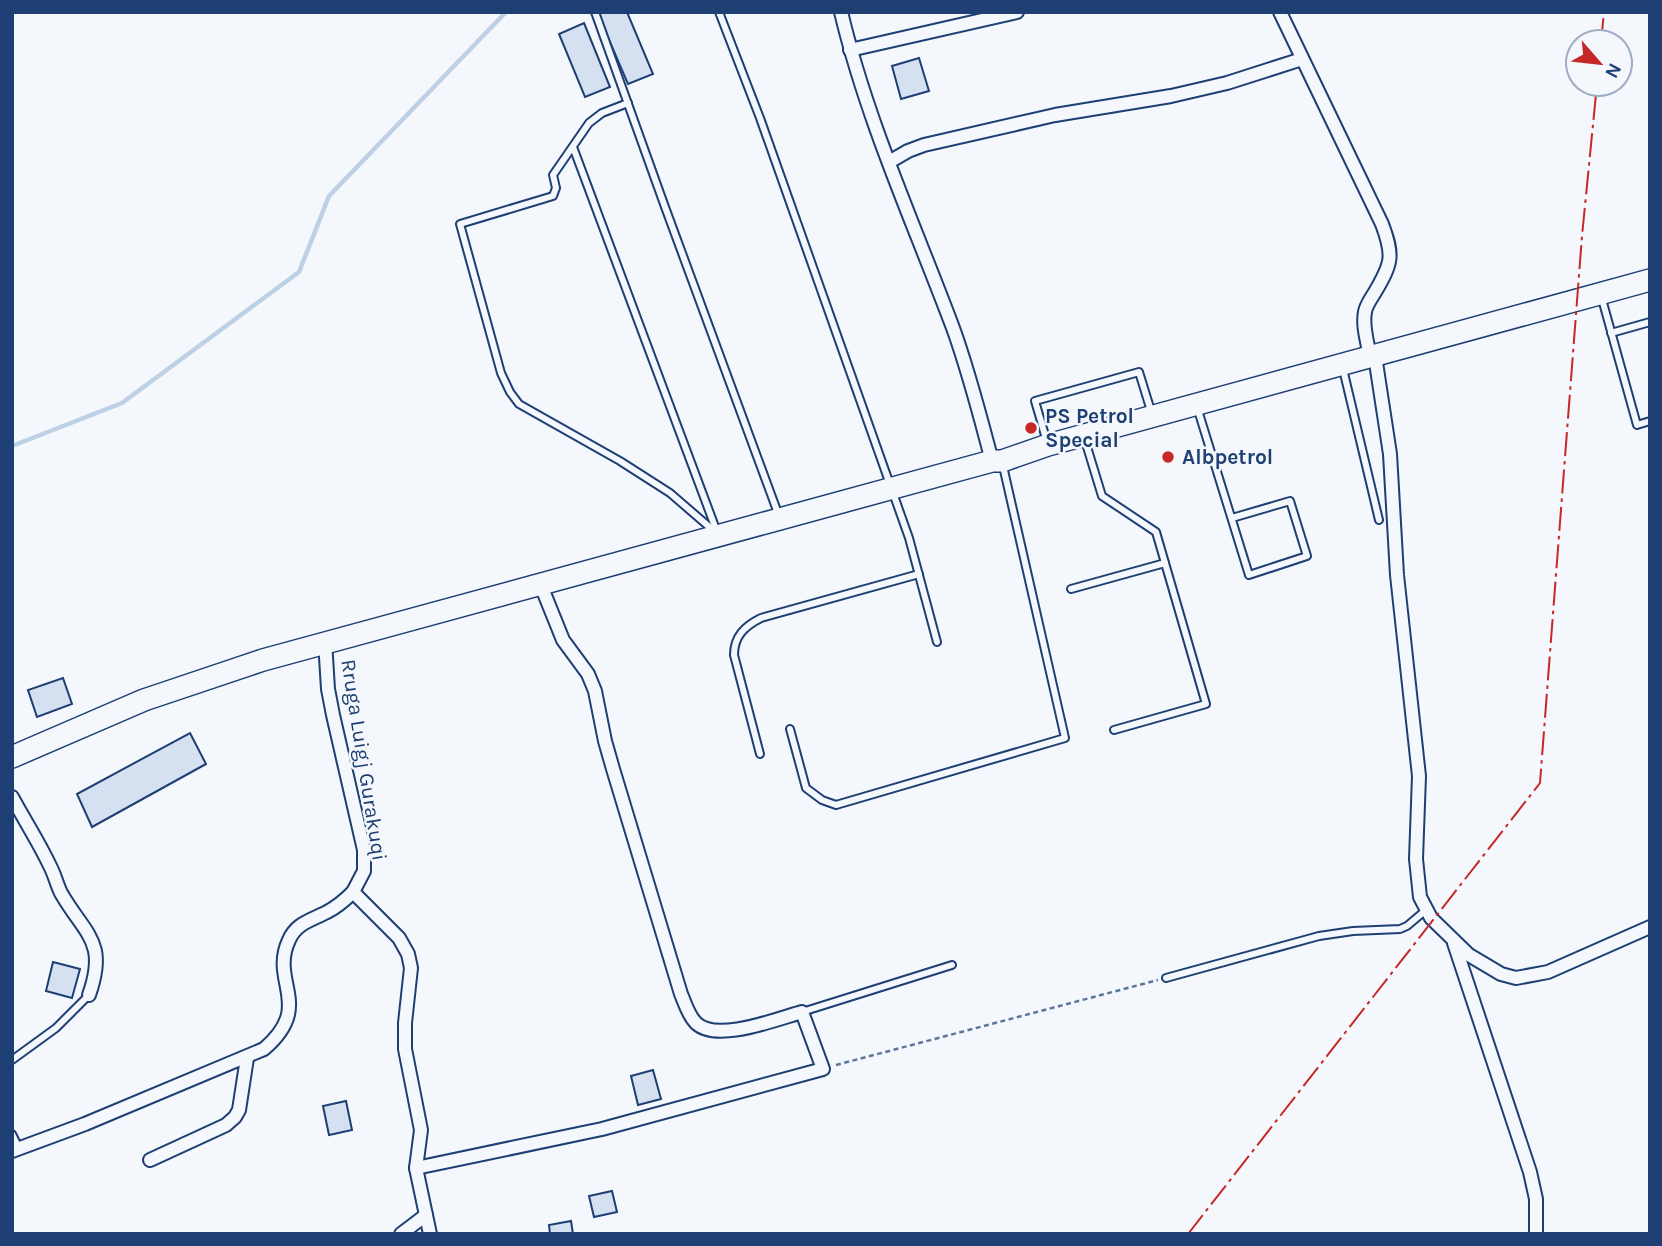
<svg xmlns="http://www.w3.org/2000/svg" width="1662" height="1246" font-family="Karla,sans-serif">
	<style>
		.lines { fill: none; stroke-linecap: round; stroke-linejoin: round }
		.stream { stroke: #bed0e5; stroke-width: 4.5 }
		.building { fill: #d5e0f0; stroke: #1d3f73; stroke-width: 2 }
		.service-casing { stroke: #1d3f73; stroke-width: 10 }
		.minor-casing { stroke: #1d3f73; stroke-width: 16 }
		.primary-casing { stroke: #1d3f73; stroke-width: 24 }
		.path { stroke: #5e769c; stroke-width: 2.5; stroke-dasharray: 5 3.5; stroke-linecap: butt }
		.service { stroke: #f4f7fb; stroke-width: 6 }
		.minor { stroke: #f4f7fb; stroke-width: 12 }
		.primary { stroke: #f4f7fb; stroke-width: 21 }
		.power { stroke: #c62828; stroke-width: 2; stroke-dasharray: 24 5 3.5 5; stroke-linecap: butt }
		.poi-dot { fill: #c62828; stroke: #f4f7fb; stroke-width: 2.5 }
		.labels { text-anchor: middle; stroke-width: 5; stroke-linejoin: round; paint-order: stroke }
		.poi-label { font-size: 21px; font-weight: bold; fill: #1d3f73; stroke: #f4f7fb; text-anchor: start }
		.street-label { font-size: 21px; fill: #1d3f73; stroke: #f4f7fb }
	</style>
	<rect width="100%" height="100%" fill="#f4f7fb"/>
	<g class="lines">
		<polyline class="stream" points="12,446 122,403 299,272 329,196 506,12"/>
	</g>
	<g class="building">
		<polygon points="597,12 627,12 653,74 628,84"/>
		<polygon points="584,23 610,87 585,97 559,34"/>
		<polygon points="919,58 929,91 901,99 892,66"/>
		<polygon points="63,678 72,704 37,717 28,690"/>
		<polygon points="190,733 206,764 92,827 77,794"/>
		<polygon points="53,962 80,969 72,998 46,991"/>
		<polygon points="653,1070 661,1099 638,1105 631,1076"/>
		<polygon points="346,1101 352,1130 329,1135 323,1106"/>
		<polygon points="612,1191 617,1212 594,1217 589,1196"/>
		<polygon points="571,1221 573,1234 550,1234 549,1225"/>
	</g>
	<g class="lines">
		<g class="service-casing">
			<g id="service">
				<polyline points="595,12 665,207 779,516"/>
				<polyline points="719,12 760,118 909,538 937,642"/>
				<polyline points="628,103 602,113 589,123 553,175 556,188 553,196 460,224 501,373 510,392 519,404 620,461 670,493 714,531"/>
				<polyline points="573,147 717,532"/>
				<polyline points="1602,299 1637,425 1650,421"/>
				<polyline points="1611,333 1650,322"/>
				<polyline points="1343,369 1379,520"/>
				<polyline points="1197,407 1249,575 1307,556 1290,501 1232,518"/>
				<polyline points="1084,437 1102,496 1156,532 1206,704 1114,730"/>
				<polyline points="1047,442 1035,401 1139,372 1151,411"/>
				<polyline points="1071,589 1165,563"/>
				<polyline points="790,729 806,788 822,800 836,805 1065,738 1003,466"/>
				<path d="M 760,754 L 734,655 C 734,636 745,626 761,618 L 919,574"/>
				<polyline points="1166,978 1319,936 1353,931 1400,929 1407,926 1426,910"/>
				<polyline points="802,1012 952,965"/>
				<polyline points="12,1060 56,1028 89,995"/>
				<polyline points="12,1134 19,1148"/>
			</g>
		</g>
		<g class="minor-casing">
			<g id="minor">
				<path d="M 841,12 C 867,121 914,224 953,328 C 969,372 980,416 992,461"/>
				<path d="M 1280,12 L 1382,224 C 1394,256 1392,263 1375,292 C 1371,299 1366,305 1365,312 C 1362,326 1368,344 1370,357"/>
				<polyline points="850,50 1017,12"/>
				<polyline points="889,162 908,151 924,145 1055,115 1171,96 1227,83 1302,59"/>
				<polyline points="1375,356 1390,454 1397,575 1419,776 1416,859 1420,897 1431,918 1469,955 1501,974 1516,978 1548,972 1650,927"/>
				<polyline points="325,641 328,689 333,715 364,850 364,871 353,892 399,938 408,954 411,968 405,1023 405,1049 421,1130 416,1168 430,1234"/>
				<path d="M 12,797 C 25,821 40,844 51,868 C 55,876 57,885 61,893 C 85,935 108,941 89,995"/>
				<polyline points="1454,943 1530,1172 1536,1199 1536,1234"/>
				<path d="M 12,1151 L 85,1124 L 264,1049 C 315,1005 269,982 289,940 C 296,923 312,920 327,912 C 337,907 345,900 353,892"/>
				<polyline points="150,1160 226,1125 235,1117 239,1110 247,1058"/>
				<path d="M 416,1168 L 602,1129 L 823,1069 L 802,1012 C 777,1019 716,1043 696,1023 C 688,1015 685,1003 681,994 L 613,769 L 605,741 L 595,691 L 588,674 L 563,640 L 540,583"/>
				<polyline points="401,1234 426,1215"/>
			</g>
		</g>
		<g class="primary-casing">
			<polyline id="primary" points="12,757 144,700 263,660 992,461 1002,461 1048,445 1650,280"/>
		</g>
		<polyline class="path" points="836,1065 1158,980"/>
		<use href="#service" class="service"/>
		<use href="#minor" class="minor"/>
		<use href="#primary" class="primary"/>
		<g class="power">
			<polyline points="1601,42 1604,12"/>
			<polyline points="1188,1234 1540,783 1582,236 1597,84"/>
		</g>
	</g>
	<g class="poi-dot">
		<circle cx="1031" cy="428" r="7"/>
		<circle cx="1168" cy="457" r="7"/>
	</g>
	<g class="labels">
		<g class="poi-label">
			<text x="1045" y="423">PS Petrol<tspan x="1045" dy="24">Special</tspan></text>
			<text x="1182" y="464">Albpetrol</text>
		</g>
		<g class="street-label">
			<text transform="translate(364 760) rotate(81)" y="7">Rruga Luigj Gurakuqi</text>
		</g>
	</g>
	<rect width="1662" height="1246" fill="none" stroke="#1d3f73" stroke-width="28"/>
	<g transform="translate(1599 63) rotate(118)"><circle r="33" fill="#f4f7fb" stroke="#9eadc5" stroke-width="2"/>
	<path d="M0-5L12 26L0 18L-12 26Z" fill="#c62828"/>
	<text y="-10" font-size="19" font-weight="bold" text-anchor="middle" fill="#1d3f73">N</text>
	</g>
</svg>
